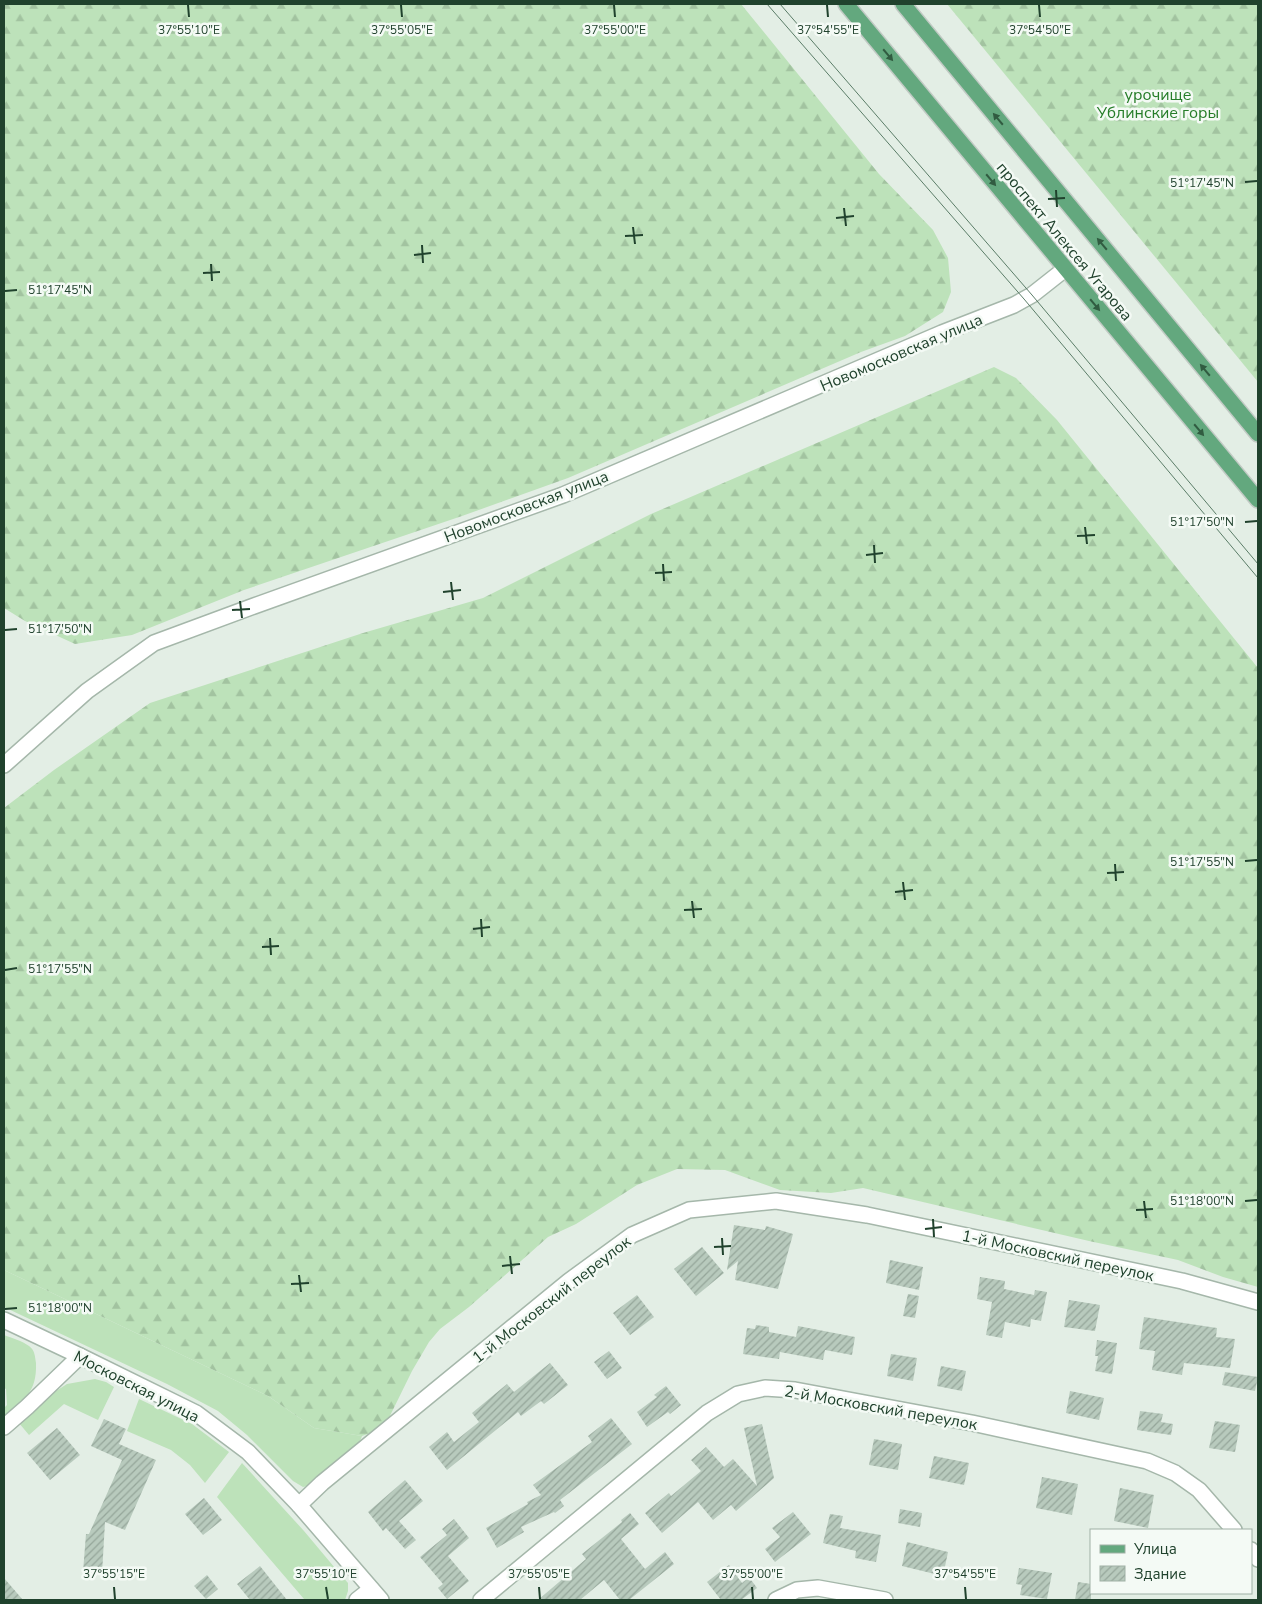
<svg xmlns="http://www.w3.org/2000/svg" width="1262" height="1604" font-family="'Nunito Sans',sans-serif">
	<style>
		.grass { fill: #bde2ba }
		.forest { fill: url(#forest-firs) }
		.building { fill: url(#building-hatch) }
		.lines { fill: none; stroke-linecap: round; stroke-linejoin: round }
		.minor-casing { stroke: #a5b7aa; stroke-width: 18 }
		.tertiary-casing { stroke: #a5b7aa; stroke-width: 18 }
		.primary-casing { stroke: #c1cac4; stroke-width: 18 }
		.minor { stroke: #fff; stroke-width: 15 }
		.tertiary { stroke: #fff; stroke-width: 15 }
		.primary { stroke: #63a87e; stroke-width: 15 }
		.tram { stroke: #5b7d68; stroke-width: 1 }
		.oneway { fill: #315c41 }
		.ticks { fill: none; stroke: #20422d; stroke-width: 2 }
		.labels { text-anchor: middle; stroke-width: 5; stroke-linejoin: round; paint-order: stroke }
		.park-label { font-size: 16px; fill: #267d29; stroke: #f4faf5 }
		.street-label { font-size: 16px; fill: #20422d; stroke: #f4faf5 }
		.ticks-label { font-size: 12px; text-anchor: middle; fill: #20422d; stroke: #f4faf5; stroke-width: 5; stroke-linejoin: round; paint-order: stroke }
	</style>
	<defs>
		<pattern id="forest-firs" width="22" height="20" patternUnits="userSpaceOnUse" patternTransform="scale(1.25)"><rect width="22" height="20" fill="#bde2ba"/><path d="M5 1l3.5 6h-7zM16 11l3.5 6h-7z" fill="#a2c3a0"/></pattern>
		<pattern id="building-hatch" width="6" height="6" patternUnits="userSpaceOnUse" patternTransform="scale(1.25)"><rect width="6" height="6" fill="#b8cabd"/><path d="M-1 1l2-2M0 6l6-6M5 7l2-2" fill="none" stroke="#95a69a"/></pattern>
	</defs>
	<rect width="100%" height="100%" fill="#e3eee5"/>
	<g class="grass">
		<polygon points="4,1270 268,1396 314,1428 362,1436 356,1452 317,1484 303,1487 293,1481 247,1435 218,1411 167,1384 4,1307"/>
		<path d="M 4,1335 C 12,1338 22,1341 29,1346 C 35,1350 35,1357 36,1363 C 37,1393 24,1399 4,1417 L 4,1408 L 7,1405 L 6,1389 L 4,1388 Z"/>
		<polygon points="95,1379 106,1382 114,1387 98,1420 64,1404 29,1435 19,1423 53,1393 67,1384"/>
		<polygon points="139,1399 192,1424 229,1452 205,1483 190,1465 171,1450 127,1431"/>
		<polygon points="242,1463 304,1531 340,1574 348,1583 348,1591 345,1600 303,1600 304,1599 217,1497"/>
	</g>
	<g class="forest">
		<polygon points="4,4 741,4 879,174 933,230 948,258 951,292 943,312 905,336 861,352 568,478 462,516 244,590 132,635 75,644 25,621 4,608"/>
		<polygon points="947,4 1258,4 1258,382"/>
		<polygon points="994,367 1016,378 1057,420 1258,668 1258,1287 1223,1277 1178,1260 1089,1241 863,1188 831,1193 780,1190 725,1170 677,1169 637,1185 576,1224 548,1237 469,1307 440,1329 429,1342 412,1371 384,1428 362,1436 314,1428 268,1396 4,1270 4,808 54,770 150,703 363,633 483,598 651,514"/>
	</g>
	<g class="building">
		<polygon points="734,1225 765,1230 766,1226 793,1234 778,1289 735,1280 738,1261 727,1270"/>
		<polygon points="702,1247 724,1273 696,1296 674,1269"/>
		<polygon points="890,1260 923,1267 919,1290 886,1283"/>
		<polygon points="980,1277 1005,1281 1004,1289 1034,1295 1035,1290 1047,1292 1041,1321 1031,1319 1030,1327 1005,1322 1002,1338 986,1335 992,1302 977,1299"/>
		<polygon points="908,1294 919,1296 915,1318 903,1316"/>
		<polygon points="637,1295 654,1317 630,1335 613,1313"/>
		<polygon points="1069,1300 1100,1305 1095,1331 1064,1327"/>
		<polygon points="1144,1317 1217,1328 1216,1337 1235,1339 1230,1368 1184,1363 1182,1375 1152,1370 1155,1351 1139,1349"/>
		<polygon points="756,1325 769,1327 769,1332 796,1337 798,1326 855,1337 852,1355 825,1350 823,1360 780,1352 779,1359 743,1354 747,1328 755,1329"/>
		<polygon points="1097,1340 1117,1343 1112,1374 1095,1371 1098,1356 1095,1356"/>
		<polygon points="609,1351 622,1368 607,1379 594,1362"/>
		<polygon points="891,1354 917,1358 913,1381 887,1376"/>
		<polygon points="550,1363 568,1385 544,1404 541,1401 521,1416 518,1412 447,1470 429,1447 447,1432 454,1442 479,1422 472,1413 507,1384 514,1392"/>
		<polygon points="941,1366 966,1371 962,1391 937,1386"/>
		<polygon points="1225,1372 1258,1377 1255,1391 1222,1385"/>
		<polygon points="666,1386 681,1405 670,1414 668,1412 647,1427 637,1412 657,1397 654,1395"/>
		<polygon points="1070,1391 1104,1398 1099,1420 1066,1413"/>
		<polygon points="1140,1411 1163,1414 1161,1422 1173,1424 1171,1435 1137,1430"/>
		<polygon points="611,1418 632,1444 560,1500 564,1506 555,1513 554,1512 521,1527 524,1532 497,1548 486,1528 528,1504 527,1502 541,1495 533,1485 592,1442 588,1436"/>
		<polygon points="104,1419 126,1429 119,1444 156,1460 125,1530 105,1522 102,1574 83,1572 86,1534 89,1534 122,1460 91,1446"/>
		<polygon points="1215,1421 1240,1425 1235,1452 1209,1448"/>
		<polygon points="762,1424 774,1478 736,1511 731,1505 713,1520 698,1502 662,1533 645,1513 669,1493 671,1496 701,1471 691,1460 706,1447 724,1467 733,1459 757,1486 744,1428"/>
		<polygon points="57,1428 80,1455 50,1480 27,1453"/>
		<polygon points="874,1439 902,1444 898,1470 869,1465"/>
		<polygon points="934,1456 969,1463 964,1485 929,1478"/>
		<polygon points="1042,1477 1078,1484 1072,1515 1036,1508"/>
		<polygon points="405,1480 423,1501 399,1521 416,1540 405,1549 386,1528 383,1531 368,1512"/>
		<polygon points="1120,1488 1154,1495 1148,1528 1114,1521"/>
		<polygon points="204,1498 222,1520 203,1535 185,1514"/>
		<polygon points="900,1509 922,1513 920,1527 898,1523"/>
		<polygon points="793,1512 811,1534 775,1562 765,1549 780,1537 772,1528"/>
		<polygon points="630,1513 639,1524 621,1539 645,1569 665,1552 674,1564 629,1600 620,1600 604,1580 580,1600 538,1600 586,1559 582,1554 622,1522 621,1520"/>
		<polygon points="830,1514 843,1516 840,1528 881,1535 876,1562 855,1558 856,1551 823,1543"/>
		<polygon points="454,1519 469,1538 448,1556 469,1581 447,1599 438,1588 443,1584 420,1557 447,1535 442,1529"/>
		<polygon points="907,1542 948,1552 943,1576 902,1566"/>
		<polygon points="729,1565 742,1583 749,1577 757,1588 741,1600 721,1600 707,1582"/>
		<polygon points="260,1566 287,1600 250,1600 237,1584"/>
		<polygon points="1019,1568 1052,1573 1047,1599 1020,1595 1022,1585 1016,1584"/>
		<polygon points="207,1575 218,1589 206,1599 194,1586"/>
		<polygon points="4,1578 23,1600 4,1600"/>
		<polygon points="1078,1582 1091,1584 1091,1600 1075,1600"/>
	</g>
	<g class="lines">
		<g class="minor-casing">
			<g id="minor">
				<polyline points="4,1427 27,1407 80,1356"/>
				<polyline points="299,1505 322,1483 569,1281 632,1235 689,1210 776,1201 867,1215 1182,1281 1258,1302"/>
				<polyline points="1251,1550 1258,1559"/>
				<polyline points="357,1600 371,1589"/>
				<polyline points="481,1600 707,1413 738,1394 765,1388 795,1390 972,1423 1147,1461 1175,1473 1199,1490 1234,1530"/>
				<polyline points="776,1600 797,1590 818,1588 885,1600"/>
			</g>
		</g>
		<g class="tertiary-casing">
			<g id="tertiary">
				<polyline points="4,765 87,691 154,643 254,606 563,495 942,333 1014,305 1032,295 1065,269"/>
				<polyline points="4,1320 80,1356 196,1413 248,1452 299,1505 381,1600"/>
			</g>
		</g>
		<g class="primary-casing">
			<g id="primary">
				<polyline points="846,4 1258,500"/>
				<polyline points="903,4 1258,434"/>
			</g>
		</g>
		<use href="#minor" class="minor"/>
		<use href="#tertiary" class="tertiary"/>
		<use href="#primary" class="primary"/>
		<g class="tram">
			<polyline points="767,4 1024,299 1258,578"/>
			<polyline points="780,4 1032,295 1258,564"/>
		</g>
	</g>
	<defs><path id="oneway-solid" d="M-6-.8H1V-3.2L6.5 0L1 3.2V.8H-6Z" transform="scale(1.25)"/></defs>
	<g class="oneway">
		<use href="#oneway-solid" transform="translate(888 55) rotate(50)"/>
		<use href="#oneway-solid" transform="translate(998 119) rotate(-130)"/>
		<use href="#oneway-solid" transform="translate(991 180) rotate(50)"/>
		<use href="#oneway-solid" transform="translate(1102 244) rotate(-130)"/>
		<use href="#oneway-solid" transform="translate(1095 305) rotate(50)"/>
		<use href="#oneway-solid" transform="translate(1205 370) rotate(-130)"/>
		<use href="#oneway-solid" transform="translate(1199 430) rotate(50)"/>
	</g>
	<path class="ticks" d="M 188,5 L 189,17M 401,5 L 402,17M 614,5 L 615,17M 827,5 L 828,17M 1039,5 L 1040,17M 1245,182 L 1257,181M 1056,190 L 1057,207M 1048,199 L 1065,198M 844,208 L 846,226M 836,218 L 854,216M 633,227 L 635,244M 625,236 L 643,235M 422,245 L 423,263M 414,255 L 431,253M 211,264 L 212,281M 203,273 L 220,272M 5,291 L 17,290M 1245,522 L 1257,521M 1085,527 L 1087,544M 1077,536 L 1095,535M 874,545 L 875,563M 866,555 L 883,553M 663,564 L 664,581M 655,573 L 672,572M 451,582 L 453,600M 443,592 L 461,590M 240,601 L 242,618M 232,610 L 250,609M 5,630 L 17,629M 1245,861 L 1257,860M 1115,864 L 1116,881M 1107,873 L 1124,872M 903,882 L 905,900M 895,892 L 913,890M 692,901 L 694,918M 684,910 L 702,909M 481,919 L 482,937M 473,929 L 490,927M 270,938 L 271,955M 262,947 L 279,946M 5,970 L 17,968M 1144,1201 L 1146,1218M 1245,1201 L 1257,1200M 1136,1210 L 1153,1209M 933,1219 L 934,1237M 925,1229 L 942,1227M 722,1238 L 723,1255M 714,1247 L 731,1246M 510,1256 L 512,1274M 502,1266 L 520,1264M 299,1275 L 301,1292M 291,1284 L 309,1283M 5,1309 L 17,1308M 114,1587 L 115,1599M 326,1587 L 328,1599M 539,1587 L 540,1599M 752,1587 L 753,1599M 965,1587 L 966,1599"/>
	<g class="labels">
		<g class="park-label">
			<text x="1158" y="100">урочище<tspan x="1158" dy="18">Ублинские горы</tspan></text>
		</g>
		<g class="street-label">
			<text transform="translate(1065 241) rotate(50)" y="6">проспект Алексея Угарова</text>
			<text transform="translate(901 352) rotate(-23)" y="6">Новомосковская улица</text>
			<text transform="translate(526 506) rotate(-21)" y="6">Новомосковская улица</text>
			<text transform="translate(1058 1255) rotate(12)" y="6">1-й Московский переулок</text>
			<text transform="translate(551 1299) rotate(-38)" y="6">1-й Московский переулок</text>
			<text transform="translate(137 1386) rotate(27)" y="6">Московская улица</text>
			<text transform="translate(881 1407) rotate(10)" y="6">2-й Московский переулок</text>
		</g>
	</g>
	<g class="ticks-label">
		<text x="189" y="34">37°55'10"E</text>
		<text x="402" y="34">37°55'05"E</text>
		<text x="615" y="34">37°55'00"E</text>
		<text x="828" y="34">37°54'55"E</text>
		<text x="1040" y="34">37°54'50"E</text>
		<text x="1202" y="187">51°17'45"N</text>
		<text x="60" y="294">51°17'45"N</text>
		<text x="1202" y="526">51°17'50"N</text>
		<text x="60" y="633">51°17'50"N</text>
		<text x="1202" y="866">51°17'55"N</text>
		<text x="60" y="973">51°17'55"N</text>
		<text x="1202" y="1205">51°18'00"N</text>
		<text x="60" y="1312">51°18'00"N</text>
		<text x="114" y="1578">37°55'15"E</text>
		<text x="326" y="1578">37°55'10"E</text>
		<text x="539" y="1578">37°55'05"E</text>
		<text x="752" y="1578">37°55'00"E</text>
		<text x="965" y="1578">37°54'55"E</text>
	</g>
	<rect width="1262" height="1604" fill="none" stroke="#20422d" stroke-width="10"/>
	<rect x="1090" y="1529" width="162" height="65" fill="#f4faf5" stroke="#9fb0a5"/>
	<rect x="1100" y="1545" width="25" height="8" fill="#63a87e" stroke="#9fb0a5"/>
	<text x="1134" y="1554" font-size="15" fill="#20422d">Улица</text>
	<rect x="1100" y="1566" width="25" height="15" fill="url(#building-hatch)" stroke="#9fb0a5"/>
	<text x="1134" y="1579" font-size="15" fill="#20422d">Здание</text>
</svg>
